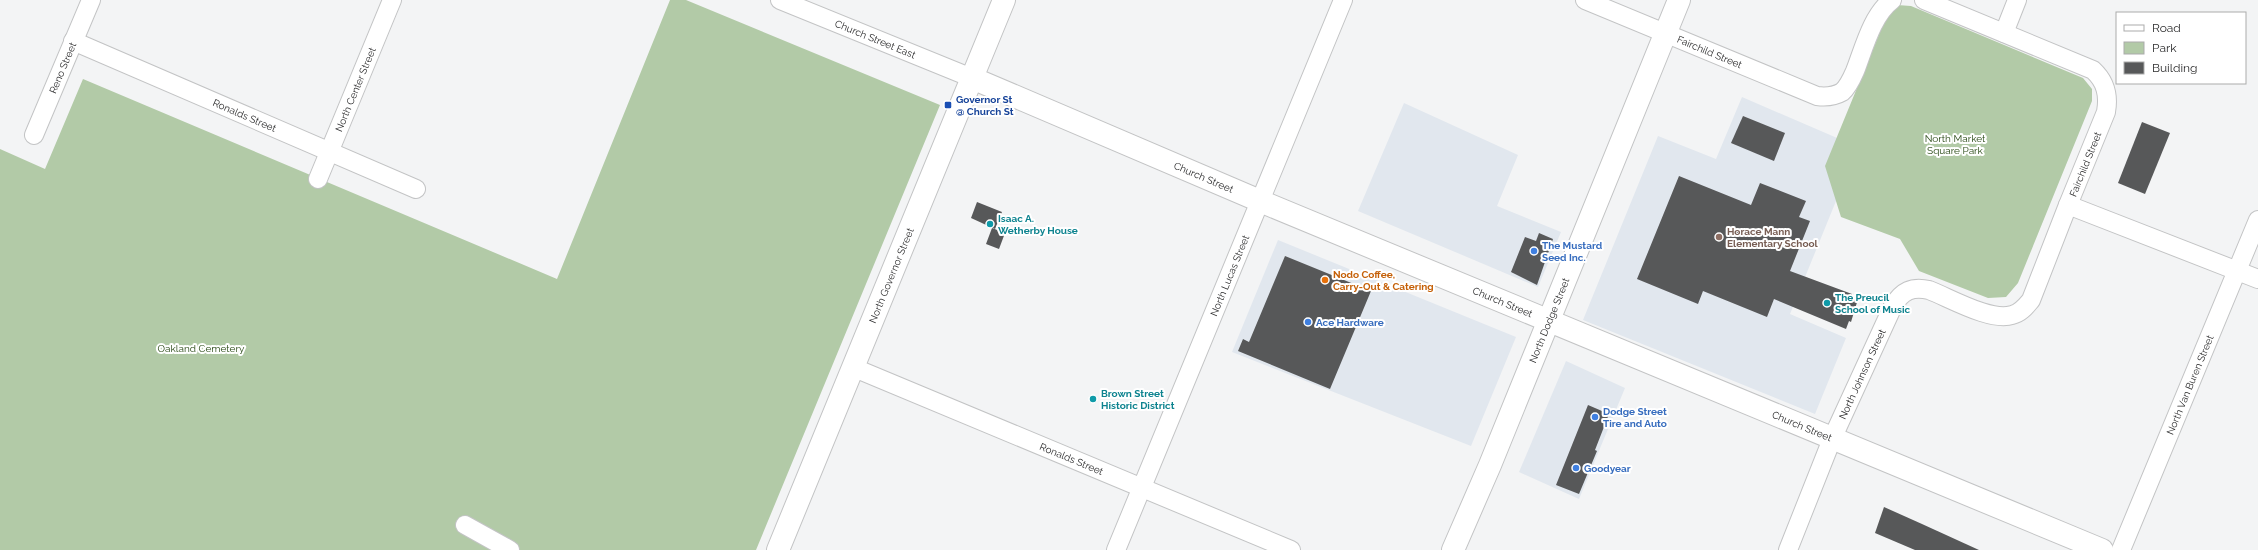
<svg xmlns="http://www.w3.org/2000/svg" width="2258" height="550" font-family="Raleway,sans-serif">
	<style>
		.built { fill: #e1e7ee }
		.green { fill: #b2caa7 }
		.building { fill: #575859 }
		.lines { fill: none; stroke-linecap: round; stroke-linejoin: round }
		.street-casing { stroke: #c3c4c5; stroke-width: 20 }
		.secondary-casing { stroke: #c3c4c5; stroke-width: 24 }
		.primary-casing { stroke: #c3c4c5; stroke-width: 24 }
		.street { stroke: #fff; stroke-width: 18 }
		.secondary { stroke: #fff; stroke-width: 22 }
		.primary { stroke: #fff; stroke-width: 22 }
		.transit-dot { fill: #1a4fb4; stroke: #fff; stroke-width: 1.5 }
		.culture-dot { fill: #0f9aa8; stroke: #fff; stroke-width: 1.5 }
		.education-dot { fill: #8d6e63; stroke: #fff; stroke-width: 1.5 }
		.shop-dot { fill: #3f7fe0; stroke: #fff; stroke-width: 1.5 }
		.food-dot { fill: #e8710a; stroke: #fff; stroke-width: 1.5 }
		.labels { text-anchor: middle; stroke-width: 4; stroke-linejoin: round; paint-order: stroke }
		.street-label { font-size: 10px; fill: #2c2c2d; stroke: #fff }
		.transit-label { font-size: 10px; font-weight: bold; fill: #164399; stroke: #fff; text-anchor: start }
		.park-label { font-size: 10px; fill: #254611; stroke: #fff }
		.culture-label { font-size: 10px; font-weight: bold; fill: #0d838f; stroke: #fff; text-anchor: start }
		.education-label { font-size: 10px; font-weight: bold; fill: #785e54; stroke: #fff; text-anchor: start }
		.shop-label { font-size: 10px; font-weight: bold; fill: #366cbe; stroke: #fff; text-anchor: start }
		.food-label { font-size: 10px; font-weight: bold; fill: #c56008; stroke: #fff; text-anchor: start }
	</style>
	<rect width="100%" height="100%" fill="#f3f4f5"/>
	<g class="built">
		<polygon points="1742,97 1858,147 1790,314 1846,338 1815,414 1583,320 1658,136 1716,159"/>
		<polygon points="1404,103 1518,155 1497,206 1561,232 1538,287 1358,211"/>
		<polygon points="1278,240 1516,337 1471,446 1232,352"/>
		<polygon points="1566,361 1625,388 1579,499 1519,472"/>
	</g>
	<g class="green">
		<polygon points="670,0 686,0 940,105 756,550 0,550 0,149 45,169 83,79 557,279"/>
		<polygon points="1897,5 1911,6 2083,78 2092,89 2092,101 2018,283 2006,297 1988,298 1919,271 1900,239 1841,217 1825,166 1887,15"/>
	</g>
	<g class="building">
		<polygon points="1743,116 1785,133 1774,161 1731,143"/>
		<polygon points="2142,122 2170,133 2145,194 2118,183"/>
		<polygon points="1679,176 1751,205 1760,183 1806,201 1799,217 1810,221 1790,271 1852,294 1852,296 1858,299 1851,322 1849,321 1846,329 1774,299 1767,317 1703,291 1698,304 1637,279"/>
		<polygon points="977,202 1002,212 995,229 971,218"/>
		<polygon points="992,228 1005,233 999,249 986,244"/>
		<polygon points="1539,233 1553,239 1537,285 1511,272 1525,237 1536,241"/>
		<polygon points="1285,256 1371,291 1330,389 1238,351 1243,339 1249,342"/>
		<polygon points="1588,405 1609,414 1595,450 1597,451 1579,494 1556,485"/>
		<polygon points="1884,507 1922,524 1979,550 1915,550 1875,533"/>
	</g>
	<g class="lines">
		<g class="street-casing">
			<g id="street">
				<path id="s1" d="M 780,0 L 972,78"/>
				<path id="s2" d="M 1585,0 L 1817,96 C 1825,97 1835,96 1842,92 C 1848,87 1852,78 1855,71 C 1864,48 1872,15 1892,0"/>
				<path d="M 1924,0 L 2093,70 C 2106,82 2109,95 2106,112 L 2068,205 L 2258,279"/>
				<polyline points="2004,33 2017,0"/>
				<path id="s3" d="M 73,41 L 416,189"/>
				<path id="s4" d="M 34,135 L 91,0"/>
				<path id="s5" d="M 318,179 L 392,0"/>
				<path id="s6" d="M 852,367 L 1291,550"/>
				<polyline points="465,525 510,550"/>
				<path id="s7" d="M 1116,550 L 1343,0"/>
				<path id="s8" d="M 1788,550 L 1832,439 L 1893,306 C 1902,291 1912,286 1929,290 C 1950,298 1991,322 2012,315 C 2021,313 2026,306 2031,300 L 2068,205"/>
				<path id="s9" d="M 2121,550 L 2258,220"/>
			</g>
		</g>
		<g class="secondary-casing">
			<g id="secondary">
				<path id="s10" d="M 972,78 L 1260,201 L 2102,550"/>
			</g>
		</g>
		<g class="primary-casing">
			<g id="primary">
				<path id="s11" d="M 778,550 L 1004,0"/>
				<path id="s12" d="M 1453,550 L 1490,465 L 1679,0"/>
			</g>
		</g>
		<use href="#street" class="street"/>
		<use href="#secondary" class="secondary"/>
		<use href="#primary" class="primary"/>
	</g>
	<rect class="transit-dot" x="944" y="101" width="8" height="8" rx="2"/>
	<g class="culture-dot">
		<circle cx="990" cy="224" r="4"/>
		<circle cx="1827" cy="303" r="4"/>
		<circle cx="1093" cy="399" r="4"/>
	</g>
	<circle class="education-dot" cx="1719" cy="237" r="4"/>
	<g class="shop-dot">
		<circle cx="1534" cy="251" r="4"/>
		<circle cx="1308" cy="322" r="4"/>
		<circle cx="1595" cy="417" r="4"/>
		<circle cx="1576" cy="468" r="4"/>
	</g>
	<circle class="food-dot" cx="1325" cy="280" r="4"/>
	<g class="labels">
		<g class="street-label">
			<text dy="4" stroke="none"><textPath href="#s1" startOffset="103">Church Street East</textPath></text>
			<text dy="4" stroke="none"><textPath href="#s2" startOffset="135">Fairchild Street</textPath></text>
			<text dy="4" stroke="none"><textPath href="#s4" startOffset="73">Reno Street</textPath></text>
			<text dy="4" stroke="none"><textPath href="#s5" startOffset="97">North Center Street</textPath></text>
			<text dy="4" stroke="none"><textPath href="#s3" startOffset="187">Ronalds Street</textPath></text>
			<text transform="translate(2085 164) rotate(-68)" y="4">Fairchild Street</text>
			<text dy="4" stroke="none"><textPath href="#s10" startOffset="252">Church Street</textPath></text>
			<text dy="4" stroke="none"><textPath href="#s11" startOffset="297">North Governor Street</textPath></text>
			<text dy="4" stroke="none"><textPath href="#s7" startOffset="297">North Lucas Street</textPath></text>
			<text dy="4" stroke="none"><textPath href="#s10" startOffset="576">Church Street</textPath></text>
			<text dy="4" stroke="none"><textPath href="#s12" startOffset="249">North Dodge Street</textPath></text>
			<text dy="4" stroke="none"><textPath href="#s8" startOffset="191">North Johnson Street</textPath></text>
			<text dy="4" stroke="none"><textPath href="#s9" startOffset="179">North Van Buren Street</textPath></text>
			<text dy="4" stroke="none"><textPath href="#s10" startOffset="900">Church Street</textPath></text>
			<text dy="4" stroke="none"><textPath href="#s6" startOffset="238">Ronalds Street</textPath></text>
		</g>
		<g class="transit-label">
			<text x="956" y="103">Governor St<tspan x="956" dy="12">@ Church St</tspan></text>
		</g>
		<g class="park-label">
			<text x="1955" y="142">North Market<tspan x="1955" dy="12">Square Park</tspan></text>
			<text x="201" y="352">Oakland Cemetery</text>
		</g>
		<g class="culture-label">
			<text x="998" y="222">Isaac A.<tspan x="998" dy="12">Wetherby House</tspan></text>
			<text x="1835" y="301">The Preucil<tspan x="1835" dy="12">School of Music</tspan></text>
			<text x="1101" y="397">Brown Street<tspan x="1101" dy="12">Historic District</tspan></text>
		</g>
		<g class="education-label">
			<text x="1727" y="235">Horace Mann<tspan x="1727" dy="12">Elementary School</tspan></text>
		</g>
		<g class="shop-label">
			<text x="1542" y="249">The Mustard<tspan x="1542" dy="12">Seed Inc.</tspan></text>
			<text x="1316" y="326">Ace Hardware</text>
			<text x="1603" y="415">Dodge Street<tspan x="1603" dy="12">Tire and Auto</tspan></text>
			<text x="1584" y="472">Goodyear</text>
		</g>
		<g class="food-label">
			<text x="1333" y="278">Nodo Coffee,<tspan x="1333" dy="12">Carry-Out &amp; Catering</tspan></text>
		</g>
	</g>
	<rect x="2116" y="12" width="130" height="72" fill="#ffffff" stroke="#ababab"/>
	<rect x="2124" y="25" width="20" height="6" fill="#ffffff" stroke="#ababab"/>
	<text x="2152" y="32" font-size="12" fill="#2c2c2d">Road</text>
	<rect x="2124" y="42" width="20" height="12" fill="#b2caa7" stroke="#ababab"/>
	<text x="2152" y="52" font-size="12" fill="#2c2c2d">Park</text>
	<rect x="2124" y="62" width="20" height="12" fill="#575859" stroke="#ababab"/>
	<text x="2152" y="72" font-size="12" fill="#2c2c2d">Building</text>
</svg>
